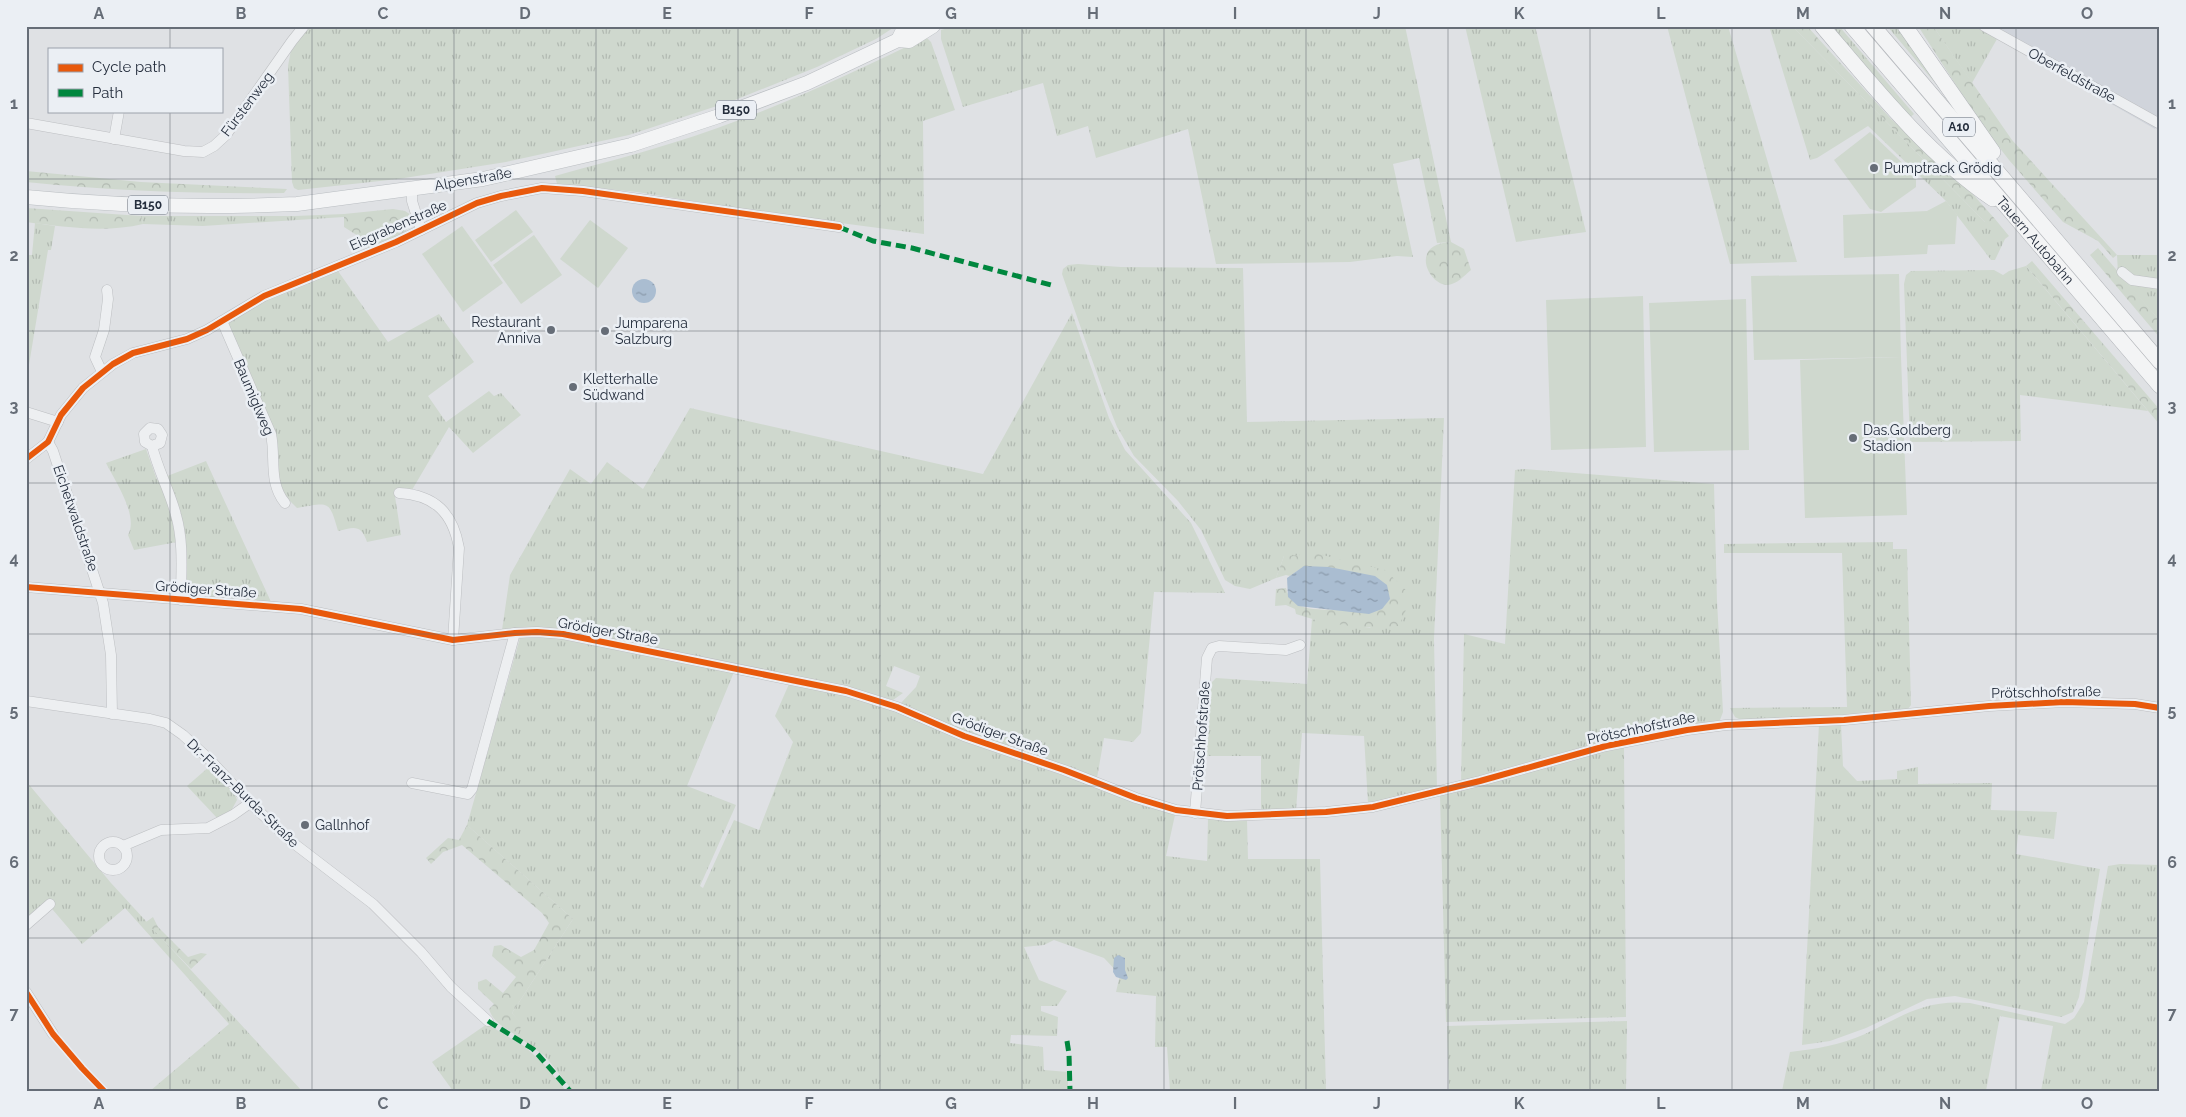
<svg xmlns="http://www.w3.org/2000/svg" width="2186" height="1117" font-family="Raleway,sans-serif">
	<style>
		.built { fill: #d0d4db }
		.grass { fill: url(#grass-tufts) }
		.forest { fill: url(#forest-crowns) }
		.pitch { fill: #cfd8ce }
		.water { fill: url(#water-ripples) }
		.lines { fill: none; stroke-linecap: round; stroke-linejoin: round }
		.minor-casing { stroke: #bdbfc2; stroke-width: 11 }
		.major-casing { stroke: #babec2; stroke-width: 15 }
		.highway-casing { stroke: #b1b4b9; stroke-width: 16 }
		.minor { stroke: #edeff1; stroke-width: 10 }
		.major { stroke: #f3f4f5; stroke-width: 14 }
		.highway { stroke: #f3f4f5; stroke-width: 15 }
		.quiet { stroke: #00873e; stroke-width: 5; stroke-dasharray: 10 5; stroke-linecap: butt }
		.cycleway-casing { stroke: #ebeff4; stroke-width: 9 }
		.cycleway { stroke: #e8590c; stroke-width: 6 }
		.grid { fill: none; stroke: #666d77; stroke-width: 1; stroke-opacity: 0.55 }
		.poi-dot { fill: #666d77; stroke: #ebeff4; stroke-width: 2 }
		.labels { text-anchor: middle; stroke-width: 5; stroke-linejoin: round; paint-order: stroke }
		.shield { fill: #ebeff4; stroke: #606874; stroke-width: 1 }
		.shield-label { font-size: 12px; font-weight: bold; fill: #252e3d }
		.street-label { font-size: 14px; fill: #252e3d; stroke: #ebeff4 }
		.poi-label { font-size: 14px; fill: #252e3d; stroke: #ebeff4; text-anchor: start }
		.neatline { fill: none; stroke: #666d77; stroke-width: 2 }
		.grid-label { font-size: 16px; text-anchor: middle; font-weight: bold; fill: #666d77 }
	</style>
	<defs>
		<pattern id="grass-tufts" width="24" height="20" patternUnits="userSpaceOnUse" patternTransform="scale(1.25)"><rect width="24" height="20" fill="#cfd8ce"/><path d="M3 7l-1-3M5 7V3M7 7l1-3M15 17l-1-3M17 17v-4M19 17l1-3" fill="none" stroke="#b2bab2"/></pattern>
		<pattern id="forest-crowns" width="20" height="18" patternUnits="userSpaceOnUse" patternTransform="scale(1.25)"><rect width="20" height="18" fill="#cfd8ce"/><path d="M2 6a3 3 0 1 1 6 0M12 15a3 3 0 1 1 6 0" fill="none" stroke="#b2bab2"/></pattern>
		<pattern id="water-ripples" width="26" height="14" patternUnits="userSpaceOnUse" patternTransform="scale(1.25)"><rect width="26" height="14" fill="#aabdd1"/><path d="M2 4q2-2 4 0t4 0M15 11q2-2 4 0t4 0" fill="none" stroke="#8a9aab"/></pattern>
	</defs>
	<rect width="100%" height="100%" fill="#dfe1e4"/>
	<polygon class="built" points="1975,26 2160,26 2160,120 2155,129"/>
	<g class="grass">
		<polygon points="309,26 896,26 876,39 817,67 735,100 629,135 506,162 398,179 298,190 294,188 292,182 288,66 291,50"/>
		<polygon points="956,26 1405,26 1451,242 1437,243 1419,158 1393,164 1413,257 1397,256 1350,262 1216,264 1188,129 1096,158 1088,126 1057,136 1043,83 963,107 941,39 941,30"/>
		<polygon points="1465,26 1535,26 1586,232 1516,242"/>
		<polygon points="1667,26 1728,26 1797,262 1730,264"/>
		<polygon points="1769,26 1792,26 1985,222 1995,219 2009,236 2005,239 1995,260 1991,260 1946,201 1868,126 1817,158 1810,160"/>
		<polygon points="1826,26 1839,26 1914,114 1908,119"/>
		<polygon points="1887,26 1899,26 1942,91"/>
		<polygon points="1933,26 1975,26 1997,39 1972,83"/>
		<path d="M 926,37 L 931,42 L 955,110 L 923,121 L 924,234 L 780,215 L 637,192 L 557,184 L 555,176 C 593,165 632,156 669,144 C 758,117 843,78 926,37 Z"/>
		<polygon points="344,214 344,217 203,226 143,224 141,216 295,216"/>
		<polygon points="35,223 55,226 51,250 48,250 26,383 26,255 32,255"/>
		<polygon points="2117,255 2160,255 2160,321 2118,273"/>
		<polygon points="1078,264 1121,267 1243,268 1247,422 1444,418 1434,639 1437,789 1368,803 1364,736 1302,733 1296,810 1261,811 1261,756 1205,756 1211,683 1216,678 1307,684 1312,619 1371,628 1284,556 1276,578 1250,589 1235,586 1225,580 1201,530 1178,501 1134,456 1117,427 1104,394 1062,274 1063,269 1068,265"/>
		<polygon points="2026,266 2148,411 2020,395 2021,441 1910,442 1904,284 1906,275 1911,271 1994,270 2003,275 2009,271"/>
		<path d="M 338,271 L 388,342 L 439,314 L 474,362 L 428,396 L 446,422 L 489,391 L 494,396 L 501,393 L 521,415 L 473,453 L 449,427 L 412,490 L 394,490 L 401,535 L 367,542 C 361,524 354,527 338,531 C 329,499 329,503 297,508 L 282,493 L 278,480 L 276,439 L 229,330 L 229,323 C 253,300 305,279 338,271 Z"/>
		<polygon points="1072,313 1109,418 1125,450 1191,523 1225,593 1154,592 1141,733 1133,742 1104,738 1097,778 959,730 900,704 916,687 920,676 894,666 886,686 903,693 893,700 839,685 634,644 502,630 510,575 570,469 591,484 607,462 643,489 690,408 983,474"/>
		<path d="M 146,449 L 157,480 L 206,461 L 272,604 L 185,597 L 177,542 L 134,550 L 128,535 C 139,516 115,481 106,463 Z"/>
		<polygon points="1523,469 1714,484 1717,601 1723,712 1720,720 1715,722 1461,783 1464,634 1505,644 1515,470"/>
		<polygon points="1893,542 1893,549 1907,549 1911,705 1908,709 1853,715 1741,720 1735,717 1730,708 1847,707 1842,553 1724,553 1724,544"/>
		<polygon points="539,637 563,639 734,672 687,786 736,805 700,886 703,888 734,820 759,830 793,742 775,716 789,684 843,694 888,708 949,735 1175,815 1166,856 1207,861 1208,819 1247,820 1248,859 1320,859 1326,1091 1170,1091 1167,1047 1155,1047 1156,996 1116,992 1120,975 1104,958 1054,940 1044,945 1024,947 1039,980 1067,991 1057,1006 1041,1006 1041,1011 1058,1017 1057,1036 1011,1035 1010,1043 1043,1047 1044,1070 1068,1072 1068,1091 573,1091 545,1056 517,1036 521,1024 512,1013 573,919 467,825 520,638"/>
		<polygon points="1819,724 1841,724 1843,766 1857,781 1897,779 1897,771 1918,767 1918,784 1992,783 1991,810 2057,812 2054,839 2018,835 2016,854 2100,869 2079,997 2073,1012 2061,1017 1955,996 1927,999 1866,1028 1830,1041 1802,1045"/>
		<polygon points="1624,746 1626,1017 1446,1022 1440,795"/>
		<polygon points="210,766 234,792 237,800 231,811 218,819 187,786"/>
		<polygon points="26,781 111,883 302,1091 150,1091 229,1024 125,908 82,944 47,903 26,920"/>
		<path d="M 2120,864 L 2160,865 L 2160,1091 L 2041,1091 L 2053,1026 L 2000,1016 L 1986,1091 L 1782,1091 L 1790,1052 C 1815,1049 1841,1045 1865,1034 C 1903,1016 1924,999 1970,1003 L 2065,1024 L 2074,1018 L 2084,1002 L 2108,866 Z"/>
		<polygon points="1627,1021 1626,1091 1449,1091 1447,1026"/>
		<polygon points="487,1024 524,1046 545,1065 566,1091 453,1091 432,1062"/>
	</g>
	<g class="forest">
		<polygon points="1792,26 1807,26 1891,119 1962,182 1995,219 1986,223"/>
		<polygon points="1918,26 1933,26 2012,140 2117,255 2113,258 2098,241 2063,222 2009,160 1979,121"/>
		<path d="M 26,171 L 141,182 L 287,189 L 284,193 C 198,194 112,191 26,182 Z"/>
		<path d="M 26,208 L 141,216 L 143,224 C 106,233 64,227 26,222 Z"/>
		<path d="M 393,209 L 405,211 L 411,215 C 413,237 386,242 369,249 L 363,239 L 344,227 L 344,214 Z"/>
		<path d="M 1451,242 L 1464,249 L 1471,270 C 1464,276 1457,284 1448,285 C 1429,286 1408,244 1451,242 Z"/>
		<polygon points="2098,248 2160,321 2160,338 2090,255"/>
		<polygon points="2032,261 2160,410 2160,425 2026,266"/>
		<path d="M 1318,554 L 1385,570 L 1412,596 L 1399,626 C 1365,630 1329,625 1296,614 L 1295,609 L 1286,605 L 1275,606 L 1276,589 L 1286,588 C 1291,612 1317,609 1337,610 L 1348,572 L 1329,567 L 1304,566 L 1290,576 L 1286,575 L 1276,578 L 1284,556 Z"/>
		<path d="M 467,825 L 573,919 L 512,1013 L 522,1024 L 517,1036 C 506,1028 493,1023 489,1009 L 494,1004 L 478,989 L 478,982 L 486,979 L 503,993 L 516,977 L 492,956 L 494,946 L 501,945 L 521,957 L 534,950 L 549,923 L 542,913 L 462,845 L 443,852 L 431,864 L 426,858 L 448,838 L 459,840 Z"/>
		<polygon points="153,917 158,927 188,957 201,953 207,954 191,969 146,922"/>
	</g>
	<g class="pitch">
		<polygon points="1870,132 1916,176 1916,187 1881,212 1870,209 1834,160"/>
		<polygon points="1946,201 1957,215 1955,244 1928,245 1927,254 1844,258 1843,215 1927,211"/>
		<polygon points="516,210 533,232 491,262 475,240"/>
		<polygon points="590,220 628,248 598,288 560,259"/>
		<polygon points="462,226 503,283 463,312 422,254"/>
		<polygon points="534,235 562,275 521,304 493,265"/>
		<polygon points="1899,274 1901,357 1754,360 1751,276"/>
		<polygon points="1643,296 1646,447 1551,450 1546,300"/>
		<polygon points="1746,299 1749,450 1654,452 1649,303"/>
		<polygon points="1901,357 1907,515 1805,518 1800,360"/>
	</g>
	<g class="water">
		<circle cx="644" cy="291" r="12"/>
		<polygon points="1304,566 1329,567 1375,576 1387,585 1390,599 1382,609 1369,614 1298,606 1288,597 1287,578"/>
		<polygon points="1118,955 1125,958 1125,970 1128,978 1126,980 1116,977 1113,972 1114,958"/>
	</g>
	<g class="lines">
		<g class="minor-casing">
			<g id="minor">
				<polyline points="1984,26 2160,124"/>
				<polyline points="26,123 184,151 203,152 214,146 226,135 292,41 304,26"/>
				<polyline points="114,139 119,111"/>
				<polyline points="412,190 412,201 421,230"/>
				<polyline points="2122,272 2132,280 2160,284"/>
				<path d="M 222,321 L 271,434 C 276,458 268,482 285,503"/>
				<polyline points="102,372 95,357 104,330 108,299 107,290"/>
				<polyline points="26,412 58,422"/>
				<polyline points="48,442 53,451 103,603 111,655 112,714"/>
				<path d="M 152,446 L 160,443 L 162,435 L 158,429 L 150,428 L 144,434 L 145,442 L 152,446 C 158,470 170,492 176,515 C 184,543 181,572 181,600"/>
				<polyline points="26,459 48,442 61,415 83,388 113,364 133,353 187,339 207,330 264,296 396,242 477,203 501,196 542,188 583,191 839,227"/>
				<path d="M 399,493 C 435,495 453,513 459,548 L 453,640"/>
				<polyline points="26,587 301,609 453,640 515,633 537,632 563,634 846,691 897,707 964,736 1064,770 1136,798 1176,810 1227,816 1326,812 1373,807 1480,781 1606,746 1687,730 1726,725 1844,720 1989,706 2064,702 2135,704 2160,708"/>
				<polyline points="26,701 150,719 166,723 183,735 211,761 250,803 292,842 373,904 421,952 451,987 488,1021"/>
				<polyline points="412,783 468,794 472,789 515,633"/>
				<polyline points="1195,813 1207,658 1212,648 1219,646 1286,650 1300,645"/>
				<circle cx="113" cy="856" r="14"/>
				<polyline points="123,846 161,830 208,828 233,815 250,803"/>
				<polyline points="26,925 50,904"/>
				<polyline points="26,992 53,1034"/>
			</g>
		</g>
		<g class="major-casing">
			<g id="major">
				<polyline points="898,40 902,32 911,26"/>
				<path d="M 26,197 C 116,206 206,208 297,204 L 483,179 L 631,145 L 719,116 L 807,83 L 898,40 L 909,41 L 933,26"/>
			</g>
		</g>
		<g class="highway-casing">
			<g id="highway">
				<path d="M 1822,26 C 1873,86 1927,154 1993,199"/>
				<path id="s1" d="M 1852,26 L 2160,386"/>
				<polyline points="1873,26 2160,362"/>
				<polyline points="1905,26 1993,152"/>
			</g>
		</g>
		<use href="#minor" class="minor"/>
		<use href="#major" class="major"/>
		<use href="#highway" class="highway"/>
		<g class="quiet">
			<polyline points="839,227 873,241 912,248 1051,285"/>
			<polyline points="488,1021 533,1049 570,1091"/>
			<polyline points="1067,1041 1069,1054 1070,1091"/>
		</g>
		<g class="cycleway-casing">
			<g id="cycleway">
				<polyline points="26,459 48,442 61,415 83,388 113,364 133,353 187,339 207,330 264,296 396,242 477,203 501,196 542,188 583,191 839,227"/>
				<polyline points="26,587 301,609 453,640 515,633 537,632 563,634 846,691 897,707 964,736 1064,770 1136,798 1176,810 1227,816 1326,812 1373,807 1480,781 1606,746 1687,730 1726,725 1844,720 1989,706 2064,702 2135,704 2160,708"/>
				<polyline points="26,992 53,1034 82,1068 104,1091"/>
			</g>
		</g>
		<use href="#cycleway" class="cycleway"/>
	</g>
	<path class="grid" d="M 170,26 L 170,49M 312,26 L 312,1091M 454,26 L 454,1091M 596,26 L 596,1091M 738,26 L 738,1091M 880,26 L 880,1091M 1022,26 L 1022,1091M 1164,26 L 1164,1091M 1306,26 L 1306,1091M 1448,26 L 1448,1091M 1590,26 L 1590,1091M 1732,26 L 1732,1091M 1874,26 L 1874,1091M 2016,26 L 2016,1091M 170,111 L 170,1091M 26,179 L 2160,179M 26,331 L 2160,331M 26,483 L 2160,483M 26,634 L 2160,634M 26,786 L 2160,786M 26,938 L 2160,938"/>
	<g class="poi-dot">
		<circle cx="1874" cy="168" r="5"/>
		<circle cx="551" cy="330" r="5"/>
		<circle cx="605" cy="331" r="5"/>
		<circle cx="573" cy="387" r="5"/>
		<circle cx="1853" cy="438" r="5"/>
		<circle cx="305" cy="825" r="5"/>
	</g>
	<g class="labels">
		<g class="shield">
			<rect x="716" y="100.5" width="40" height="19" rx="4"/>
			<rect x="1943" y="117.5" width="32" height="19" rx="4"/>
			<rect x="128" y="195.5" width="40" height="19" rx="4"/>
		</g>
		<g class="shield-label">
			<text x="736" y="114">B150</text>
			<text x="1959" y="131">A10</text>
			<text x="148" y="209">B150</text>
		</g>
		<g class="street-label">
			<text transform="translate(2072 75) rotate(29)" y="5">Oberfeldstraße</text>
			<text transform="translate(247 104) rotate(-53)" y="5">Fürstenweg</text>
			<text transform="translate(473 179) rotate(-10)" y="5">Alpenstraße</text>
			<text transform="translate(398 225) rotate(-24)" y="5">Eisgrabenstraße</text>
			<text dy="5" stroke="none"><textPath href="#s1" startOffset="282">Tauern Autobahn</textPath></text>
			<text transform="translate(254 397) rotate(67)" y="5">Baumiglweg</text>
			<text transform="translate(76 518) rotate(71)" y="5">Eichetwaldstraße</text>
			<text transform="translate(206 589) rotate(4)" y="5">Grödiger Straße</text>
			<text transform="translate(608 631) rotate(10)" y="5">Grödiger Straße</text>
			<text transform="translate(2046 692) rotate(-1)" y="5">Prötschhofstraße</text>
			<text transform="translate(1641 728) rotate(-12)" y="5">Prötschhofstraße</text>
			<text transform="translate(1000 734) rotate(20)" y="5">Grödiger Straße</text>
			<text transform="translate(1201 736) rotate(-86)" y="5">Prötschhofstraße</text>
			<text transform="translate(243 793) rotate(44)" y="5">Dr.-Franz-Burda-Straße</text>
		</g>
		<g class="poi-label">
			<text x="1884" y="173">Pumptrack Grödig</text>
			<text x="541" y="327" text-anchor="end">Restaurant<tspan x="541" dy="16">Anniva</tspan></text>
			<text x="615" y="328">Jumparena<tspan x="615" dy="16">Salzburg</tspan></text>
			<text x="583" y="384">Kletterhalle<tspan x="583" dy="16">Südwand</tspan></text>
			<text x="1863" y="435">Das.Goldberg<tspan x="1863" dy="16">Stadion</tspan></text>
			<text x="315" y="830">Gallnhof</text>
		</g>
	</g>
	<rect width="2186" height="1117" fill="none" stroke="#ebeff4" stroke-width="55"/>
	<rect x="48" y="48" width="175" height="65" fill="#ebeff4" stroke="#9ca2ab"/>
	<rect x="58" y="64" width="25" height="8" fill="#e8590c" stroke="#9ca2ab"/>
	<text x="92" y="72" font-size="15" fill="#252e3d">Cycle path</text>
	<rect x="58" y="89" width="25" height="8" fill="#00873e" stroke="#9ca2ab"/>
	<text x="92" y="98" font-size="15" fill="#252e3d">Path</text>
	<rect x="28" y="28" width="2130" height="1062" class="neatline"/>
	<g class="grid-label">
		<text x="99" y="19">A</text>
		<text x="241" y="19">B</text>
		<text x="383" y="19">C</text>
		<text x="525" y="19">D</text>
		<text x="667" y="19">E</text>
		<text x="809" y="19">F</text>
		<text x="951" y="19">G</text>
		<text x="1093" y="19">H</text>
		<text x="1235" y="19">I</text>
		<text x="1377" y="19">J</text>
		<text x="1519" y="19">K</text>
		<text x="1661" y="19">L</text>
		<text x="1803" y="19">M</text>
		<text x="1945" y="19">N</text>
		<text x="2087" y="19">O</text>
		<text x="14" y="109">1</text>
		<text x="2172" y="109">1</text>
		<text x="14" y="261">2</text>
		<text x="2172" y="261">2</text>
		<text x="14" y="412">3</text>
		<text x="2172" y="412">3</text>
		<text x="14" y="564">4</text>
		<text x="2172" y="564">4</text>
		<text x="14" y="716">5</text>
		<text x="2172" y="716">5</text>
		<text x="14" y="868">6</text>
		<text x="2172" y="868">6</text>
		<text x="14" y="1019">7</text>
		<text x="2172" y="1019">7</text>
		<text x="99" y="1109">A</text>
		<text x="241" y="1109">B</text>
		<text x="383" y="1109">C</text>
		<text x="525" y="1109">D</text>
		<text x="667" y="1109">E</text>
		<text x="809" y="1109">F</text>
		<text x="951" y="1109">G</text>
		<text x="1093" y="1109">H</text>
		<text x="1235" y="1109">I</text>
		<text x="1377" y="1109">J</text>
		<text x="1519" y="1109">K</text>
		<text x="1661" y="1109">L</text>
		<text x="1803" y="1109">M</text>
		<text x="1945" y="1109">N</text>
		<text x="2087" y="1109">O</text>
	</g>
</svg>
